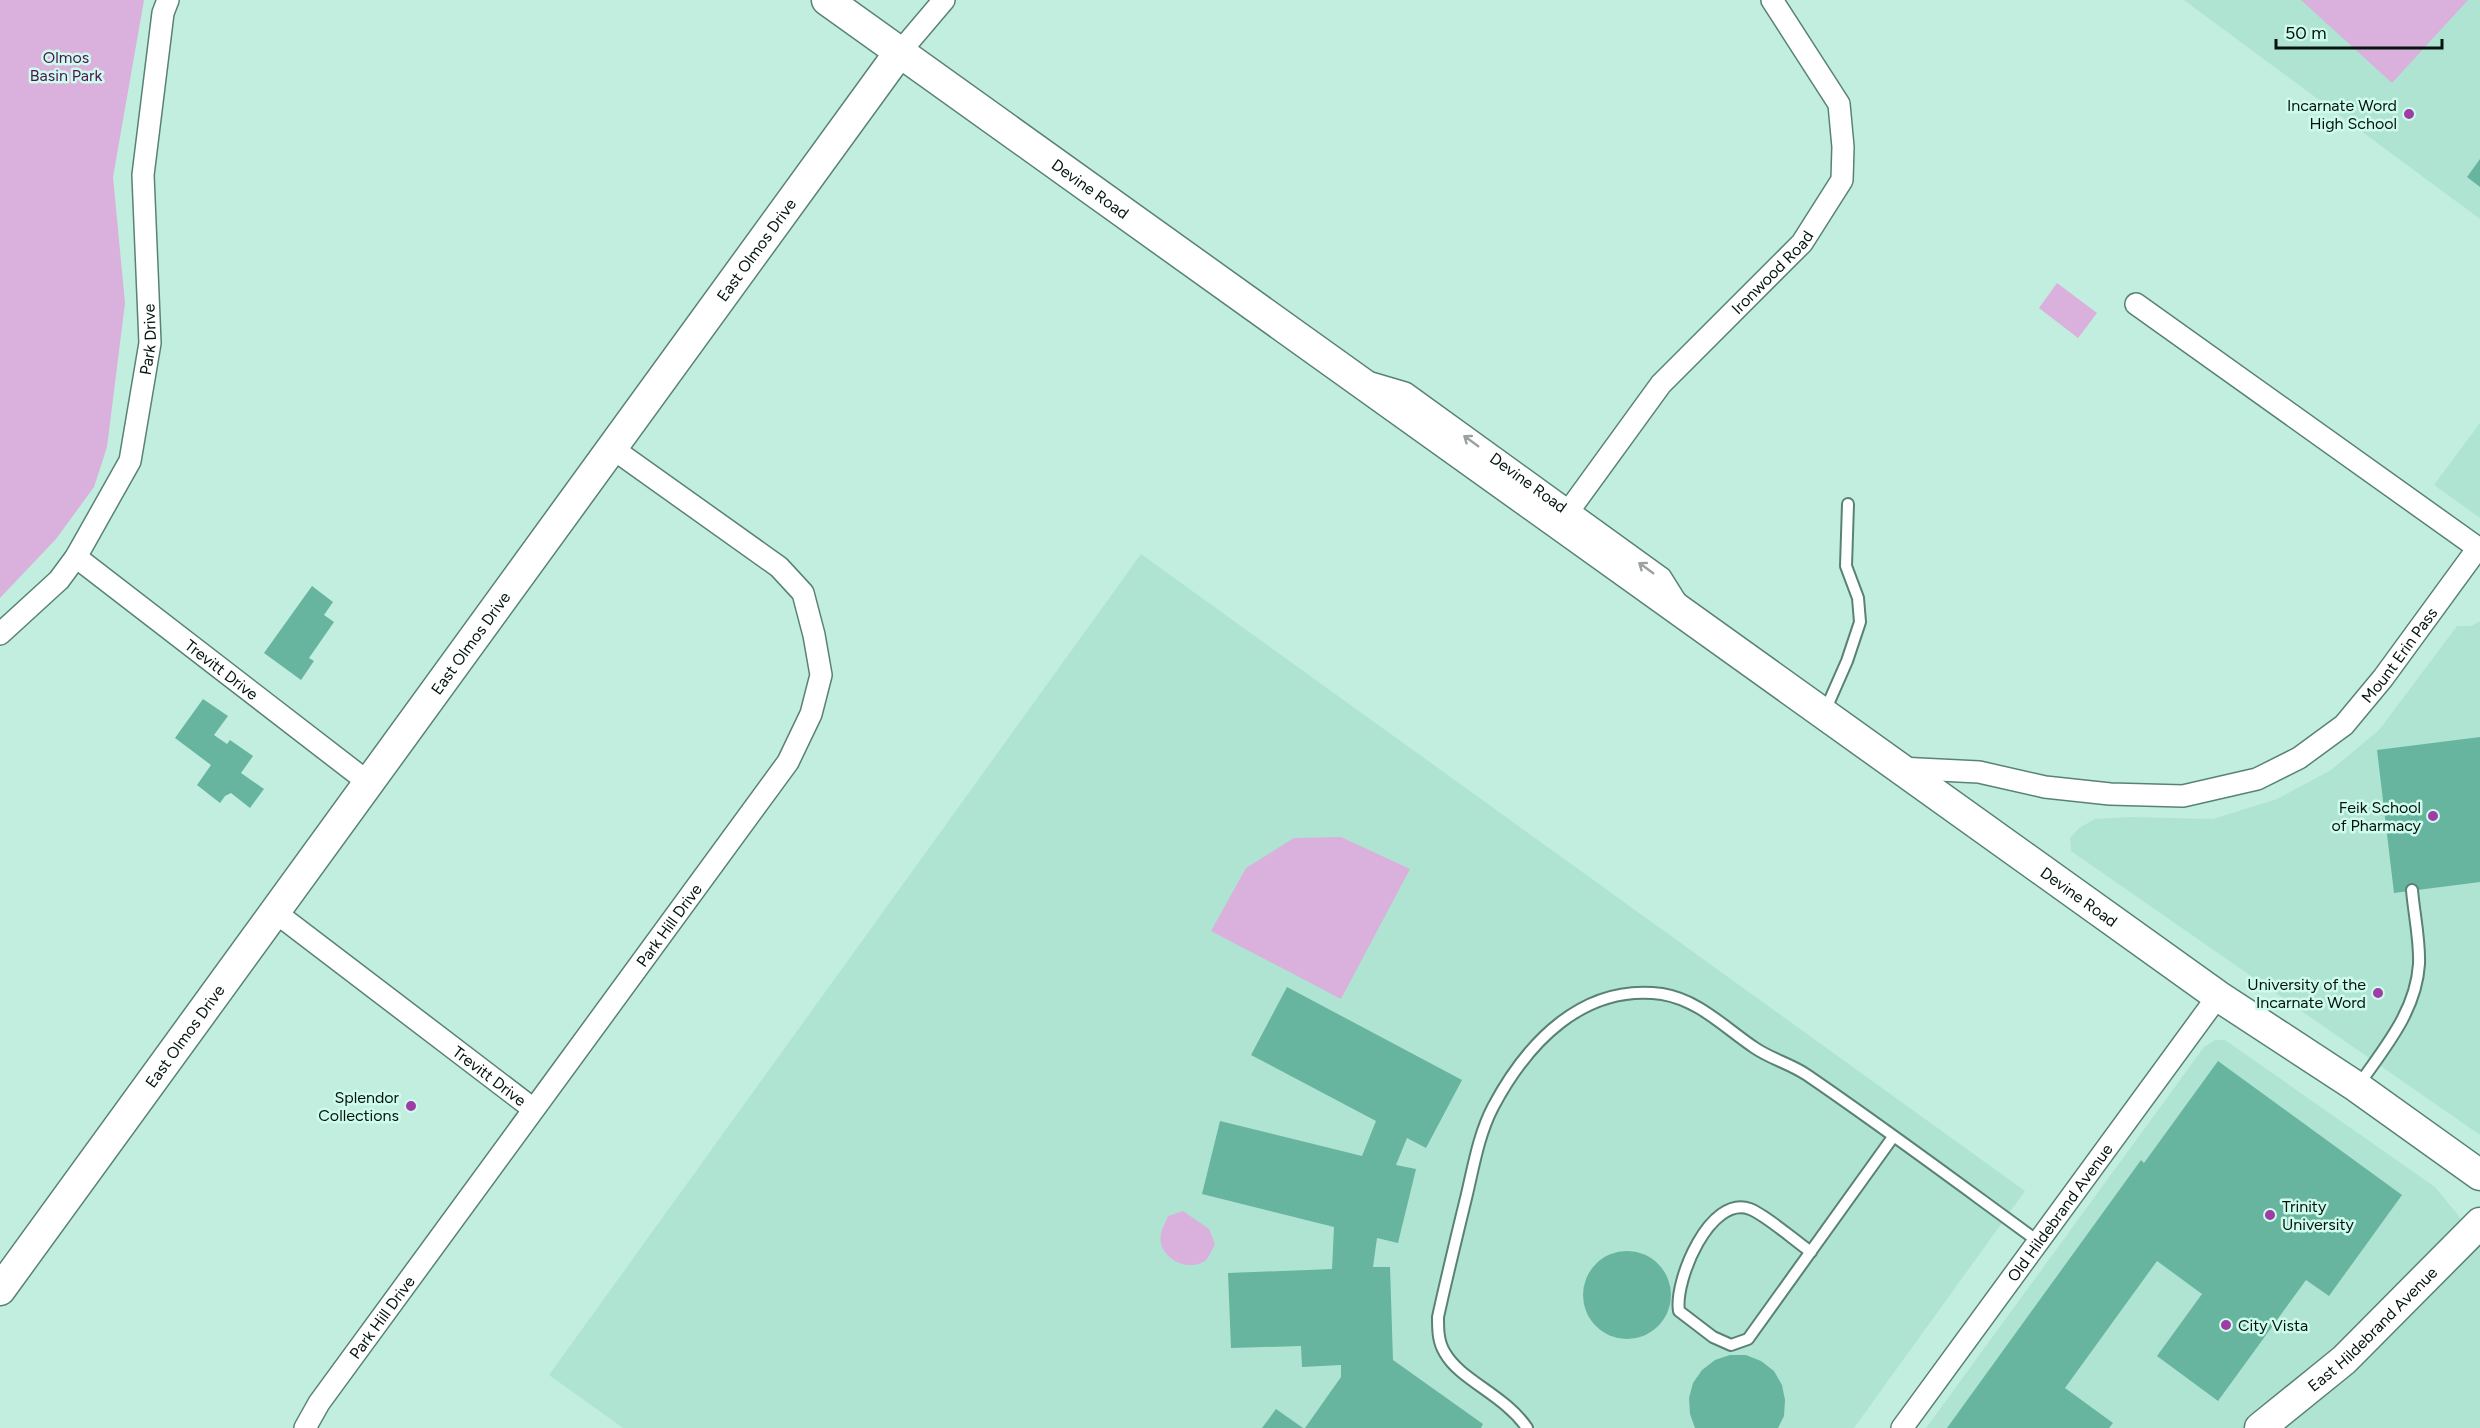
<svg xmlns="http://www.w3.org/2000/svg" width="2480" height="1428" font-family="Figtree,sans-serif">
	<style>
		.built { fill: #b0e4d2 }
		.green { fill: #dab0dc }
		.building { fill: #67b59e }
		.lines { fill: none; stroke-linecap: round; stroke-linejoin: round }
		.lane-casing { stroke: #598275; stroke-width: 14 }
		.street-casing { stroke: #598275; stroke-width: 24 }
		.secondary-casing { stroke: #598275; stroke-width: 33 }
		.lane { stroke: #fff; stroke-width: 10 }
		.street { stroke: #fff; stroke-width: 21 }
		.secondary { stroke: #fff; stroke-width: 30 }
		.oneway { stroke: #9ba19f }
		.poi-dot { fill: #9e3da5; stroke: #cffbec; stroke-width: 2 }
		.labels { text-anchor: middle; stroke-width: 5; stroke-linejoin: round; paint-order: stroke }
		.park-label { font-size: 16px; fill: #4c1450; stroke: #cffbec }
		.poi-label { font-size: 16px; fill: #04140f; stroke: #cffbec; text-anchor: end }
		.street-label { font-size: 16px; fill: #04140f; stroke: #cffbec }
	</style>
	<rect width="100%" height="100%" fill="#c2eedf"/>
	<g class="built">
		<polygon points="2184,0 2480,0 2480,219 2196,9"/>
		<polygon points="2480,423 2480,518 2434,485"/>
		<polygon points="1141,554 2025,1191 1854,1428 623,1428 549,1375"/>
		<polygon points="2480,621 2480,1135 2071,851 2070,838 2079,828 2095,819 2130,817 2213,819 2277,799 2331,770 2379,730 2457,626 2471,626"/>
		<polygon points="2215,1040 2225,1040 2435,1187 2480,1242 2480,1428 1926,1428 2204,1047"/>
	</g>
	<g class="green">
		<polygon points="0,0 144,0 113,177 125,303 107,447 94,487 56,539 0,598"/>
		<polygon points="2301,0 2468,0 2392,83"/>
		<polygon points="2057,283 2097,313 2078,338 2039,308"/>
		<polygon points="1341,837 1410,869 1341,999 1211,931 1246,868 1294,838"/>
		<path d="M 1183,1211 L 1209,1229 L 1215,1244 C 1212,1249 1210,1256 1206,1260 C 1189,1274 1156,1257 1161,1234 C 1162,1228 1166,1222 1168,1216 Z"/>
	</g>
	<g class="building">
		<polygon points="2480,159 2480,187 2467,177"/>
		<polygon points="312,586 333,602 324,615 334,622 309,658 314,661 301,680 264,653"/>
		<polygon points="203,699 228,716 214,735 227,744 230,740 253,756 241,773 264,789 250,808 231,793 225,796 220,803 197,785 211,765 175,738"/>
		<polygon points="2480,737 2480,882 2394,893 2377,750"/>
		<polygon points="1287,987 1462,1080 1426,1148 1407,1138 1396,1165 1416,1169 1398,1243 1377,1238 1373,1267 1390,1267 1393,1360 1483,1424 1481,1428 1305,1428 1341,1377 1341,1365 1302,1367 1301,1346 1231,1348 1228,1273 1332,1269 1334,1227 1202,1194 1220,1121 1362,1156 1376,1121 1251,1055"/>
		<polygon points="2218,1061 2402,1195 2329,1296 2306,1280 2218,1401 2157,1356 2202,1294 2157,1261 2065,1388 2113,1423 2109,1428 1947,1428 2141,1160 2144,1163"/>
		<circle cx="1627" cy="1295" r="44"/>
		<polygon points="1730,1355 1746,1355 1761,1361 1774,1371 1782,1385 1785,1400 1784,1416 1778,1428 1695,1428 1690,1414 1689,1398 1693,1383 1702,1370 1715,1360"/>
		<polygon points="1276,1409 1303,1428 1262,1428"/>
	</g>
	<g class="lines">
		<g class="lane-casing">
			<g id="lane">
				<polyline points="1825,711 1847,661 1860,622 1858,598 1846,566 1848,504"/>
				<path d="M 2358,1086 C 2384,1048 2416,1012 2419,964 C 2420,940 2414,914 2412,890"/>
				<path d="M 1811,1252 C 1795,1241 1766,1215 1750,1209 C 1710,1194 1674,1281 1679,1311 L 1713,1337 L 1731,1345 L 1748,1339 L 1893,1137"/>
				<path d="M 1527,1428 C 1505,1395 1460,1380 1445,1353 C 1438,1342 1438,1330 1438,1317 C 1447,1276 1457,1235 1467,1194 C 1474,1164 1479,1134 1493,1107 C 1527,1043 1583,983 1662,994 C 1699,1000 1725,1028 1755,1048 C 1771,1059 1791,1064 1807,1075 C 1886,1129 1962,1186 2039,1242"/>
			</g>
		</g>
		<g class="street-casing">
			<g id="street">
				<polyline points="899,53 944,0"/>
				<path id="s1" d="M 1371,383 L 1405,393 L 1661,578 L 1676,602"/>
				<path id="s2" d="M 1568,512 L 1661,384 L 1802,243 L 1842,180 L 1843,147 L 1839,104 L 1772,0"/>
				<path id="s3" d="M 76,557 L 369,783"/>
				<path id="s4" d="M 0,634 L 59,580 L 76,557 L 130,461 L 150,343 L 143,175 L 163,13 L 168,0"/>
				<path id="s5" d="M 1899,768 L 1979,772 L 2045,787 L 2110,794 L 2183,796 L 2257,779 L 2299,758 L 2344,725 L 2383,678 L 2478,548 L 2136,304"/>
				<path id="s6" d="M 275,912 L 532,1108"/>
				<path id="s7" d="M 305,1428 L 319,1403 L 788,762 L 811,714 L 821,675 L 814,635 L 803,593 L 779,567 L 612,448"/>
				<path id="s8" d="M 1902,1428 L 2218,996"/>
			</g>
		</g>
		<g class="secondary-casing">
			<g id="secondary">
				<path id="s9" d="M 827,0 L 2218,996 L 2357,1087 L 2480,1175"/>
				<path id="s10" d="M 0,1290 L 899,53"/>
				<path id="s11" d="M 2260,1428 L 2344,1360 L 2480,1223"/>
			</g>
		</g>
		<use href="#lane" class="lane"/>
		<use href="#street" class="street"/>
		<use href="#secondary" class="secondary"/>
	</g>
	<defs><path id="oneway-shaft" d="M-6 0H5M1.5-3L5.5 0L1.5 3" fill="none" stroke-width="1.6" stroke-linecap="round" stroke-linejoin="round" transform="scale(1.5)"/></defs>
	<g class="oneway">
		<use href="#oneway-shaft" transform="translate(1471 441) rotate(-144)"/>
		<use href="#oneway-shaft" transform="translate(1646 568) rotate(-144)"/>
	</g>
	<g class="poi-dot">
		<circle cx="2409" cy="114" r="6"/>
		<circle cx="2433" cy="816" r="6"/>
		<circle cx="2378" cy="993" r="6"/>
		<circle cx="411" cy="1106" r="6"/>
		<circle cx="2270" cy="1215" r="6"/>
		<circle cx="2226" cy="1325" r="6"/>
	</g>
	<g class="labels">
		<g class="park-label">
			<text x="66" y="63">Olmos<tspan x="66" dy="18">Basin Park</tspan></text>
		</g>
		<g class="poi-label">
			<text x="2397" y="111">Incarnate Word<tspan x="2397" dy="18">High School</tspan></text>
			<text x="2421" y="813">Feik School<tspan x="2421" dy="18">of Pharmacy</tspan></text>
			<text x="2366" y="990">University of the<tspan x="2366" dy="18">Incarnate Word</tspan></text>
			<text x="399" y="1103">Splendor<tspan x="399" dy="18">Collections</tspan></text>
			<text x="2282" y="1212" text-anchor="start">Trinity<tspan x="2282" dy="18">University</tspan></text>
			<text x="2238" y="1331" text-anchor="start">City Vista</text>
		</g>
		<g class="street-label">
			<text dy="6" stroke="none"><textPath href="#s9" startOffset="324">Devine Road</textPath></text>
			<text dy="6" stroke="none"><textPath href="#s10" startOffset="1286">East Olmos Drive</textPath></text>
			<text dy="6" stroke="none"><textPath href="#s2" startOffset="316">Ironwood Road</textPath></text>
			<text dy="6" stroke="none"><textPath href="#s4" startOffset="342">Park Drive</textPath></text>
			<text dy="6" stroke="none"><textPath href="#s1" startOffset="188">Devine Road</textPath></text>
			<text dy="6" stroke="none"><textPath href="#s10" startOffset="800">East Olmos Drive</textPath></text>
			<text dy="6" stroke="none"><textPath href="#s5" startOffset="554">Mount Erin Pass</textPath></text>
			<text dy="6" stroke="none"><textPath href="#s3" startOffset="184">Trevitt Drive</textPath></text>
			<text dy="6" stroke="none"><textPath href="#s9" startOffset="1540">Devine Road</textPath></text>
			<text dy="6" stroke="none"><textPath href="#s7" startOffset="621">Park Hill Drive</textPath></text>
			<text dy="6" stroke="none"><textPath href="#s10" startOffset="314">East Olmos Drive</textPath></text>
			<text dy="6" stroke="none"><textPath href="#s6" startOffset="270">Trevitt Drive</textPath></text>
			<text dy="6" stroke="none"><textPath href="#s8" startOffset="267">Old Hildebrand Avenue</textPath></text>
			<text dy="6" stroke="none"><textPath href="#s7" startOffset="135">Park Hill Drive</textPath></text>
			<text dy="6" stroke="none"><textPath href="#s11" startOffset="150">East Hildebrand Avenue</textPath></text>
		</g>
	</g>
	<path d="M2276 39v9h166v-9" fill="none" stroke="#04140f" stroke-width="3"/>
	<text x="2285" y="39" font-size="18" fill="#04140f" stroke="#cffbec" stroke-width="4.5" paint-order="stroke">50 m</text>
</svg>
